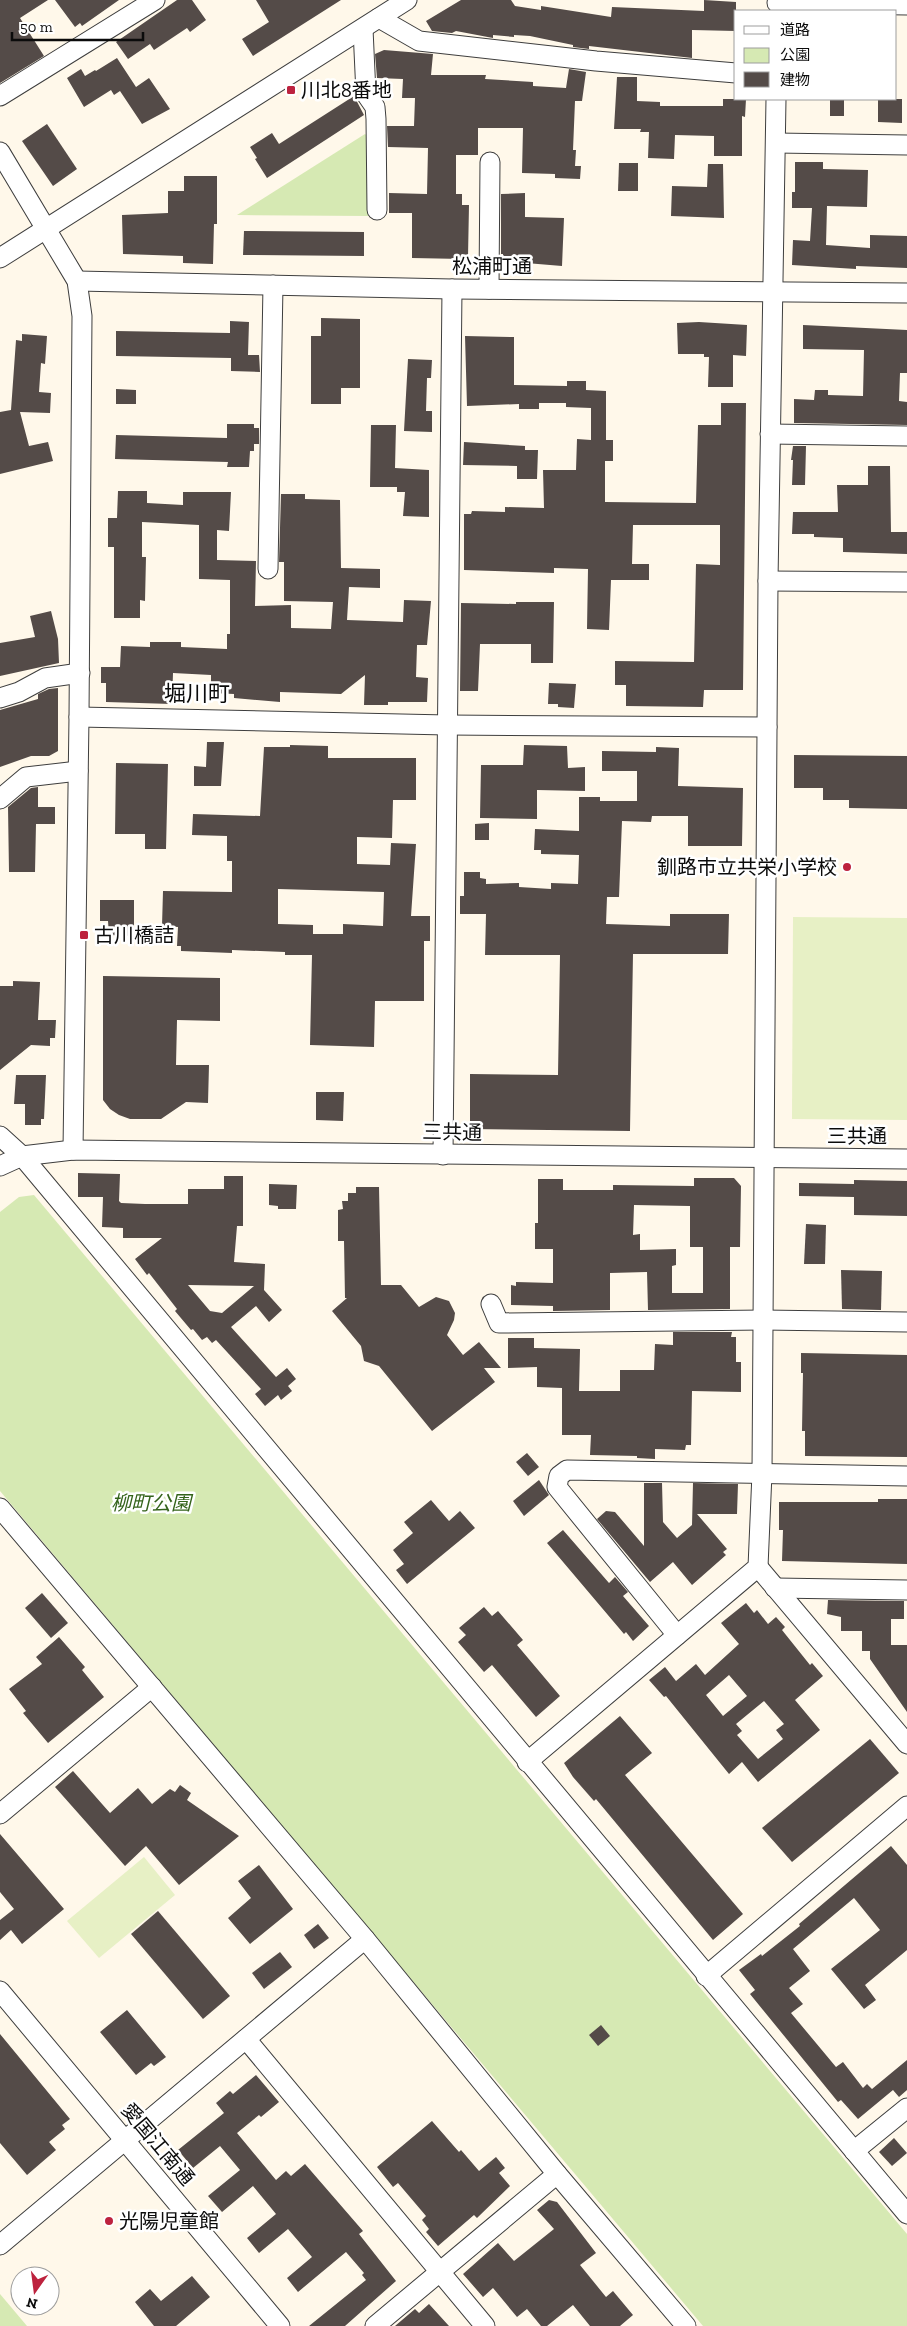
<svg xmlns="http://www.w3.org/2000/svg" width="907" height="2326" font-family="'Zilla Slab','Noto Sans JP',serif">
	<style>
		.green { fill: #d6e9b3 }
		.pitch { fill: #e7f0c5 }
		.building { fill: #544b48; fill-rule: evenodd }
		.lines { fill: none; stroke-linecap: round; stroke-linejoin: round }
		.minor-casing { stroke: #3e3e3e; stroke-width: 21 }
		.minor { stroke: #fff; stroke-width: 19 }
		.poi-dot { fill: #bd223e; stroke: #fff; stroke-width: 2 }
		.labels { text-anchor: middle; stroke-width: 5; stroke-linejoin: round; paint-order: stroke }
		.poi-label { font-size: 20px; fill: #0b0b0b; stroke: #fff; text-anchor: start }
		.street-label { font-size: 20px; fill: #0b0b0b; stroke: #fff }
		.park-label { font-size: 20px; font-style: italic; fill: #34631b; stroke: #fff }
		.quarter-label { font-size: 22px; fill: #0b0b0b; stroke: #fff }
	</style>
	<rect width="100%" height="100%" fill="#fff8ea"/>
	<g class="green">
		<polygon points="365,134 371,139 369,216 237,215"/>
		<polygon points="34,1195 907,2234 907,2326 703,2326 0,1491 0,1212 19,1197"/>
		<polygon points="0,2294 27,2326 0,2326"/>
	</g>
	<g class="pitch">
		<polygon points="793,917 907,918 907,1120 792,1119"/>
		<polygon points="144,1857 175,1895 99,1958 67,1921"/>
	</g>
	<g class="building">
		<polygon points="0,0 48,0 20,18 44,56 0,83"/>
		<polygon points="55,0 119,0 82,26 80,23 75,27"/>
		<polygon points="177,0 192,0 206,20 190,32 187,28 154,50 150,44 128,59 116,42"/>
		<polygon points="256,0 341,0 253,56 242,39 269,22"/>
		<polygon points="461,0 511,0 515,6 541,10 541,6 611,17 612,7 704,11 704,0 736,2 736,31 692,30 692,58 589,46 589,49 573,47 573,45 530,36 514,35 514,37 493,35 493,38 456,31 452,33 432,31 426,21"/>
		<polygon points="384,50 433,54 431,75 486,75 485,79 533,82 533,86 566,88 569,69 586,72 582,101 575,101 573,150 576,150 575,166 581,166 580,179 555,178 555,174 522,173 523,128 478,128 478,155 456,155 456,194 462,194 462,205 469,205 468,257 463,257 463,259 412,258 412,213 389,213 389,193 427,194 428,148 388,147 387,126 414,126 415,98 402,98 403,79 377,78 375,54"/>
		<polygon points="117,58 136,87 149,78 170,109 142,124 120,91 114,95 111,90 84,107 67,78 81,69 85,76 95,70 96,71"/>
		<polygon points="617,77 637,77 637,101 660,102 660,106 723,106 723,99 746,99 745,117 742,116 742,156 714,156 714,136 675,135 674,159 648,158 649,132 640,132 641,129 614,129"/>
		<polygon points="354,96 364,115 267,178 255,159 257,158 250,147 272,133 279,144"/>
		<rect x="830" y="99" width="14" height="17"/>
		<polygon points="878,99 902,99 902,123 878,122"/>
		<polygon points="47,124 77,169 53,186 22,141"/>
		<polygon points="795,162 823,162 823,169 868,170 867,207 827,206 826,245 870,248 870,235 907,236 907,268 856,266 856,269 792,265 793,240 810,241 812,208 792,208 792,192 795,192"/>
		<polygon points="619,163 638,163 638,191 618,191"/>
		<polygon points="708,164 723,164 724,218 671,216 672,186 707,187"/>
		<polygon points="184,176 217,176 217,224 214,224 213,264 183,263 183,256 123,254 122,215 168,213 168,191 184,191"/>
		<polygon points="525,193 525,217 564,218 562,266 503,261 503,254 501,254 501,194"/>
		<polygon points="244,231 364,232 364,256 243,255"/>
		<polygon points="321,318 360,319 360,388 341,388 341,404 311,404 311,336 321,336"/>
		<polygon points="230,321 249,322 248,355 259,355 260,372 231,371 231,358 116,356 116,331 230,333"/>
		<polygon points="699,322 747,325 746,356 733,355 733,387 708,387 709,357 704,357 704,354 678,354 677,323"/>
		<polygon points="803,325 907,330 907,373 900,373 899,401 907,402 907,425 794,423 794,399 814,400 815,390 828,390 828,395 863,396 864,350 803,349"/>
		<polygon points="22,334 47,336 45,364 41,363 39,392 51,393 50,413 20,412 29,446 48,442 53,461 0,474 0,412 11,410 16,340 22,341"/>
		<polygon points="465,336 514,337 514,385 567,386 567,381 586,381 586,390 606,391 606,440 613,440 613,461 605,461 605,502 696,503 698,425 721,425 721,403 746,403 743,690 704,690 703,707 626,706 626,685 615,685 615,661 694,662 696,564 720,565 720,525 633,525 632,564 649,564 649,580 611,580 609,630 587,629 588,569 554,568 554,573 464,570 464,514 471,514 472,511 505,512 505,507 544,508 543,470 576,470 577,439 591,440 591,408 566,407 566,403 539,403 539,409 519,409 519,404 467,406"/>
		<polygon points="408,359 432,360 431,378 427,378 426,411 432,411 432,432 404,431"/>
		<polygon points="116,389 136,390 136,404 116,404"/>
		<polygon points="227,424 254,424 254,428 259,428 259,444 254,444 254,451 250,451 249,467 227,467 228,462 115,459 116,435 227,438"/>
		<polygon points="371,425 396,425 395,468 429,470 429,517 403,516 405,492 397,492 397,487 370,487"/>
		<polygon points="464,442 525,446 525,450 538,450 537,479 517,479 517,466 463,465"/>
		<polygon points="793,446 806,446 805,485 792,485 793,460 791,460"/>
		<polygon points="868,466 890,466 891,532 907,532 907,554 843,552 843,538 814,537 814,534 792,534 793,512 838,512 837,485 868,485"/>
		<polygon points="118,491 147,491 147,503 183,505 183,492 231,492 229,531 217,530 217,560 256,561 255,606 291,605 291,628 331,629 333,602 284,601 284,562 279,562 281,494 305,494 305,499 340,500 341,568 380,569 380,588 349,587 347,620 403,622 404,600 431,601 427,645 417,645 416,677 428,678 427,702 388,702 388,705 364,705 365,675 341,694 280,692 280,702 234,698 234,694 211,693 211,675 173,673 172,704 106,702 106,683 101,683 101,667 120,667 121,646 150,647 150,642 181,642 181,647 227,649 227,634 230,634 230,580 199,579 199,525 142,522 142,557 146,557 145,601 140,600 140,618 114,618 114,547 108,547 108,518 117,518"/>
		<polygon points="516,602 554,602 553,663 531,663 531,644 480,644 478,691 460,691 461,603 516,604"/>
		<polygon points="51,611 58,639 59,663 0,676 0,643 35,637 30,616"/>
		<polygon points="549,683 576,684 574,708 558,707 558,704 548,704"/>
		<polygon points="58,688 58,751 49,756 31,756 0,767 0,710 38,699 38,694 49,689"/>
		<polygon points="207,742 224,742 221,786 194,786 194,766 206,767"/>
		<path d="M 290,745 L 328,746 L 328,758 L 416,758 L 416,800 L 393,800 L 392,838 L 357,837 L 357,864 L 390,865 L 391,843 L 416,844 L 411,916 L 430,916 L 430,941 L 424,941 L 424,1001 L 375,1001 L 374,1047 L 310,1045 L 312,955 L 285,955 L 285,952 L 232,950 L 232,953 L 181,951 L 181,946 L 177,946 L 178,927 L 162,926 L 163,891 L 232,892 L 232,861 L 227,861 L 227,836 L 192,835 L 193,814 L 260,816 L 264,747 L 290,747 ZM 278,889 L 384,892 L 383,926 L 343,924 L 343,934 L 313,934 L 313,925 L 278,924 Z"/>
		<polygon points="524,745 567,746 568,768 585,767 585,791 537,790 537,819 480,818 481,765 523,765"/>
		<polygon points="656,747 679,748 678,786 743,788 742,846 688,846 688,816 652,816 651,822 622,821 619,897 607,897 606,924 670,926 670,914 729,914 728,954 633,954 630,1131 470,1129 470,1074 558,1075 560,955 485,955 486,914 460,914 460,896 464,896 464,872 480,872 480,878 486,879 486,884 519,883 519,887 551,889 551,883 578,884 579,855 541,854 541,850 534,850 535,829 579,831 579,797 600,797 600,801 637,801 637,771 602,771 602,751 656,752"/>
		<polygon points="794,755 907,756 907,809 849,808 849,800 823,800 823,788 794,788"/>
		<polygon points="116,763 168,764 166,849 145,849 145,834 115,834"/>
		<polygon points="38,787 38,807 55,807 55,824 36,824 35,872 9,872 8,807 31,788"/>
		<polygon points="489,823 489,840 475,840 475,824"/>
		<polygon points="100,900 134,900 134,936 109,935 108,921 100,921"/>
		<polygon points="103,976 220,978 220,1021 177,1020 176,1065 209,1065 208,1103 186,1102 161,1119 130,1119 119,1115 110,1109 103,1100"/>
		<polygon points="13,981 40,982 38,1020 56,1020 55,1038 50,1038 50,1046 31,1045 0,1070 0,986 13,986"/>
		<polygon points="16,1075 46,1075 44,1119 41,1119 41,1125 25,1125 25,1104 14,1104"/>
		<polygon points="316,1092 344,1092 343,1121 316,1120"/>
		<path d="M 78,1173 L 120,1174 L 119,1201 L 121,1203 L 145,1204 L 188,1204 L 188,1189 L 224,1189 L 224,1176 L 243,1176 L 243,1226 L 237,1226 L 234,1262 L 265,1264 L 264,1290 L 282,1310 L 269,1322 L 256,1306 L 231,1327 L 276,1377 L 287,1368 L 296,1379 L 288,1386 L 292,1391 L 281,1400 L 278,1395 L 265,1406 L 255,1394 L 261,1389 L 216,1340 L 212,1343 L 207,1337 L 202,1340 L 193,1329 L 191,1330 L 175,1311 L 177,1309 L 149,1273 L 147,1275 L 135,1259 L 162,1238 L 123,1238 L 123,1228 L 102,1227 L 103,1197 L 78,1197 ZM 188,1285 L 254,1286 L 222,1313 L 210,1311 Z"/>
		<path d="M 694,1178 L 734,1178 L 741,1186 L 740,1247 L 730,1247 L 730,1309 L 648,1310 L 647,1272 L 610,1273 L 610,1310 L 553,1311 L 553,1306 L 511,1305 L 511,1285 L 516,1286 L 516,1282 L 553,1283 L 553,1249 L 535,1249 L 535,1223 L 538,1223 L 538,1179 L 563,1179 L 563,1190 L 613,1190 L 613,1185 L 694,1186 ZM 634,1205 L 690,1206 L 690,1247 L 703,1247 L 703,1293 L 672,1293 L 672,1266 L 676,1265 L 676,1249 L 640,1250 L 640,1234 L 633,1235 Z"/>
		<polygon points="854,1180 907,1181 907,1216 854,1215 854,1197 799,1196 799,1183 854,1184"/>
		<polygon points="269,1184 297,1185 296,1209 278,1209 278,1206 269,1205"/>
		<polygon points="356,1187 379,1187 381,1285 401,1285 419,1307 436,1297 449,1301 455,1313 454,1320 447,1335 463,1355 479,1342 501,1368 484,1368 495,1382 432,1431 379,1366 364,1361 361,1346 332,1311 347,1298 345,1298 344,1241 338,1241 338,1210 343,1209 342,1201 348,1201 348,1193 356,1193"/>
		<polygon points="806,1224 826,1225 825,1264 804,1264"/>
		<polygon points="841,1270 882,1271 881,1310 842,1309"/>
		<polygon points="673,1332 732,1332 731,1337 736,1337 736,1362 741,1362 741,1392 692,1391 691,1445 686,1445 685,1450 655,1449 655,1459 637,1458 637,1456 590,1455 591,1435 562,1435 562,1388 537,1387 537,1367 508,1368 508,1338 534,1338 534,1348 580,1349 579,1391 620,1391 620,1370 654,1370 655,1344 673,1345"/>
		<polygon points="801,1353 907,1355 907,1457 805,1456 805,1431 802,1431 803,1373 801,1373"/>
		<polygon points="527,1453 539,1467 528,1476 516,1462"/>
		<polygon points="539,1480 549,1495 524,1516 513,1501"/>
		<polygon points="644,1483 662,1483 663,1522 677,1538 692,1525 693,1483 738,1484 737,1514 697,1514 727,1549 723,1552 726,1555 692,1585 673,1562 650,1582 597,1519 606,1511 615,1512 644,1546"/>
		<polygon points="878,1499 907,1499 907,1564 782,1561 783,1530 779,1530 779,1502 878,1502"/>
		<polygon points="431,1500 449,1521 460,1511 475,1528 407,1584 396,1570 404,1564 393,1550 413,1533 404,1522"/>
		<polygon points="563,1530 609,1583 615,1577 628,1592 623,1596 649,1626 633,1641 626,1632 624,1634 547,1543"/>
		<polygon points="42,1593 68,1623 51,1638 25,1608"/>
		<polygon points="828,1600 904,1601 904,1619 891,1619 891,1645 907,1645 907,1712 870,1659 870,1651 862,1651 862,1631 841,1631 841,1617 827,1614"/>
		<path d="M 746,1603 L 754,1613 L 757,1610 L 768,1624 L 776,1617 L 785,1627 L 782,1630 L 810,1665 L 812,1663 L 823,1676 L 795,1700 L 820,1730 L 758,1782 L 742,1762 L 729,1774 L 666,1696 L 664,1697 L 649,1680 L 665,1667 L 676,1681 L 696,1664 L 705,1675 L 739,1644 L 721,1623 ZM 729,1675 L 747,1696 L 723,1716 L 706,1695 ZM 764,1701 L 784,1724 L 776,1730 L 783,1739 L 758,1759 L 737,1735 L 742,1731 L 736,1724 Z"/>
		<polygon points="484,1607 492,1616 498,1611 523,1640 517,1645 560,1696 536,1717 492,1665 484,1672 458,1642 466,1635 459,1628"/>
		<polygon points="59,1637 85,1667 82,1670 104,1697 48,1743 23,1713 26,1711 9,1689 42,1664 36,1657"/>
		<polygon points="620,1716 652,1753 625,1775 743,1914 713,1940 596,1799 594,1801 573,1777 564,1763"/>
		<polygon points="870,1739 899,1773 792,1862 762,1828"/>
		<polygon points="73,1771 110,1813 138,1788 152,1804 170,1789 175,1792 180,1785 191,1793 187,1800 239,1836 179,1885 146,1846 125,1866 55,1787"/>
		<polygon points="0,1834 64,1909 22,1944 11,1930 0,1940 0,1920 14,1909 0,1892"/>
		<polygon points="891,1846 907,1865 907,1950 865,1985 876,2000 864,2009 831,1969 880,1930 854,1898 793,1949 810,1971 789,1988 803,2004 791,2013 836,2067 843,2062 863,2088 867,2084 872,2089 907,2060 907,2090 899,2097 893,2090 858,2119 841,2100 838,2102 750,1994 755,1990 739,1970 761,1954 762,1956 800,1926 799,1924"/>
		<polygon points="259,1865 293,1909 250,1944 228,1918 251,1898 238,1881"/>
		<polygon points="158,1911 230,1996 203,2019 131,1934"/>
		<polygon points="318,1924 329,1938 314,1949 304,1935"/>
		<polygon points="280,1952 292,1967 264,1989 252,1973"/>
		<polygon points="127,2010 166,2057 154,2066 151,2063 136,2075 100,2032"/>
		<polygon points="601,2025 610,2036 598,2046 589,2035"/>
		<polygon points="0,2034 70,2119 62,2125 65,2129 49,2142 56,2150 27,2175 0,2143"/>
		<polygon points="256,2075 279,2102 261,2117 259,2115 237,2133 276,2180 286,2171 291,2176 305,2164 363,2231 359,2234 396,2281 345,2326 309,2326 366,2280 362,2275 364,2273 346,2252 298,2292 287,2278 312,2257 288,2229 259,2253 247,2238 276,2214 253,2186 222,2212 208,2196 240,2170 220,2146 193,2168 178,2150 224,2113 216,2103 230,2091 233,2094"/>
		<polygon points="432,2121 459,2152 461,2150 479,2171 496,2157 505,2168 499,2173 510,2186 477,2218 474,2215 438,2246 426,2232 429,2229 422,2220 426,2216 398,2183 393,2187 377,2167"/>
		<polygon points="894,2138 907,2153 892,2166 879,2152"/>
		<polygon points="549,2200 557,2202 596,2253 580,2265 606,2297 613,2291 633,2315 620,2326 590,2326 573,2305 547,2326 541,2326 527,2309 517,2317 493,2288 483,2297 463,2274 498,2243 514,2261 554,2229 537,2210"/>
		<polygon points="192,2276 210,2297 176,2326 154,2326 135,2302 150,2289 161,2301"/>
		<polygon points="429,2304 449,2326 395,2326 415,2309 419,2313"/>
	</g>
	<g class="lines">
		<g class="minor-casing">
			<g id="minor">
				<polyline points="777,3 907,5"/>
				<polyline points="379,18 419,41 596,61 736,73"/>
				<polyline points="363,29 366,94 375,107 376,119 377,210"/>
				<polyline points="0,96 155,0"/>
				<polyline points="776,143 907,145"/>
				<polyline points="0,152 77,281 82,316 79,717 73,1150"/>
				<polyline points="0,258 407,0"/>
				<polyline points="77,281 452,289 907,293"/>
				<polyline points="489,289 490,162"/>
				<polyline points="770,434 907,436"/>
				<polyline points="268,569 273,285"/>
				<polyline points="768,581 907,582"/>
				<polyline points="0,698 19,692 45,678 80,673"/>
				<polyline points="79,717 447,725 767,727"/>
				<polyline points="0,799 26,777 78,771"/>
				<polyline points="0,1136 22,1156 907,2214"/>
				<polyline points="443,1155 452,289"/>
				<polyline points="0,1166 22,1156 73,1150 907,1159"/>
				<polyline points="491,1304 499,1323 763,1320 907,1322"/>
				<polyline points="0,1508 365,1939 557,2174 686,2326"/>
				<polyline points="758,1567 907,1744"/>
				<polyline points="775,1588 907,1590"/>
				<polyline points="677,1635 557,1487 559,1476 567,1470 907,1476"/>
				<polyline points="527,1762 758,1567 762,1473 768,581 776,99"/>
				<polyline points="0,1814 152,1687"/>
				<polyline points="706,1976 907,1806"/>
				<polyline points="0,1991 280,2326"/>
				<polyline points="246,2039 485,2326"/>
				<polyline points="854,2151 907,2108"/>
				<polyline points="0,2245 365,1939"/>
				<polyline points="375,2326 557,2174"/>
			</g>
		</g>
		<use href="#minor" class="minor"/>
	</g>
	<g class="poi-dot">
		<rect x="286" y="85" width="10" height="10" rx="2.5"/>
		<circle cx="847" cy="867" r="5"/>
		<rect x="79" y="930" width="10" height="10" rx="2.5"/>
		<circle cx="109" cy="2221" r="5"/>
	</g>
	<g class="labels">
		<g class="poi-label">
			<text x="301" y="97">川北8番地</text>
			<text x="837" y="874" text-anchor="end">釧路市立共栄小学校</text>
			<text x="94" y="942">古川橋詰</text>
			<text x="119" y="2228">光陽児童館</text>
		</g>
		<g class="street-label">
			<text x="492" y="273">松浦町通</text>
			<text transform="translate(452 1132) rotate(1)" y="7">三共通</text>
			<text x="857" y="1143">三共通</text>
			<text transform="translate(158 2144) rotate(50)" y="7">愛国江南通</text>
		</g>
		<g class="park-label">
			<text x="151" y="1510">柳町公園</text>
		</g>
		<g class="quarter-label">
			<text x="197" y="701">堀川町</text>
		</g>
	</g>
	<rect x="734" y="10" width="162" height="90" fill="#ffffff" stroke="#9d9d9d"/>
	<rect x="744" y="26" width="25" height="8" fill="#ffffff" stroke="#9d9d9d"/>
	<text x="780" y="35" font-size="15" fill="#0b0b0b">道路</text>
	<rect x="744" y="48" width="25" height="15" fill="#d6e9b3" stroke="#9d9d9d"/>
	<text x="780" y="60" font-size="15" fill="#0b0b0b">公園</text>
	<rect x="744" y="72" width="25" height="15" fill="#544b48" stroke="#9d9d9d"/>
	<text x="780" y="85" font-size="15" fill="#0b0b0b">建物</text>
	<g transform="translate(35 2291) rotate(194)"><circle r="24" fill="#ffffff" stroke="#9d9d9d"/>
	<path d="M0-4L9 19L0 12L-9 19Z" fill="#bd223e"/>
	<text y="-8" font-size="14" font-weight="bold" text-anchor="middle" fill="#0b0b0b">N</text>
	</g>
	<path d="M12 32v8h131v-8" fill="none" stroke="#0b0b0b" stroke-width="2.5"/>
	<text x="20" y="32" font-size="15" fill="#0b0b0b" stroke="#ffffff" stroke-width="4" paint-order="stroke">50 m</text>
</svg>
